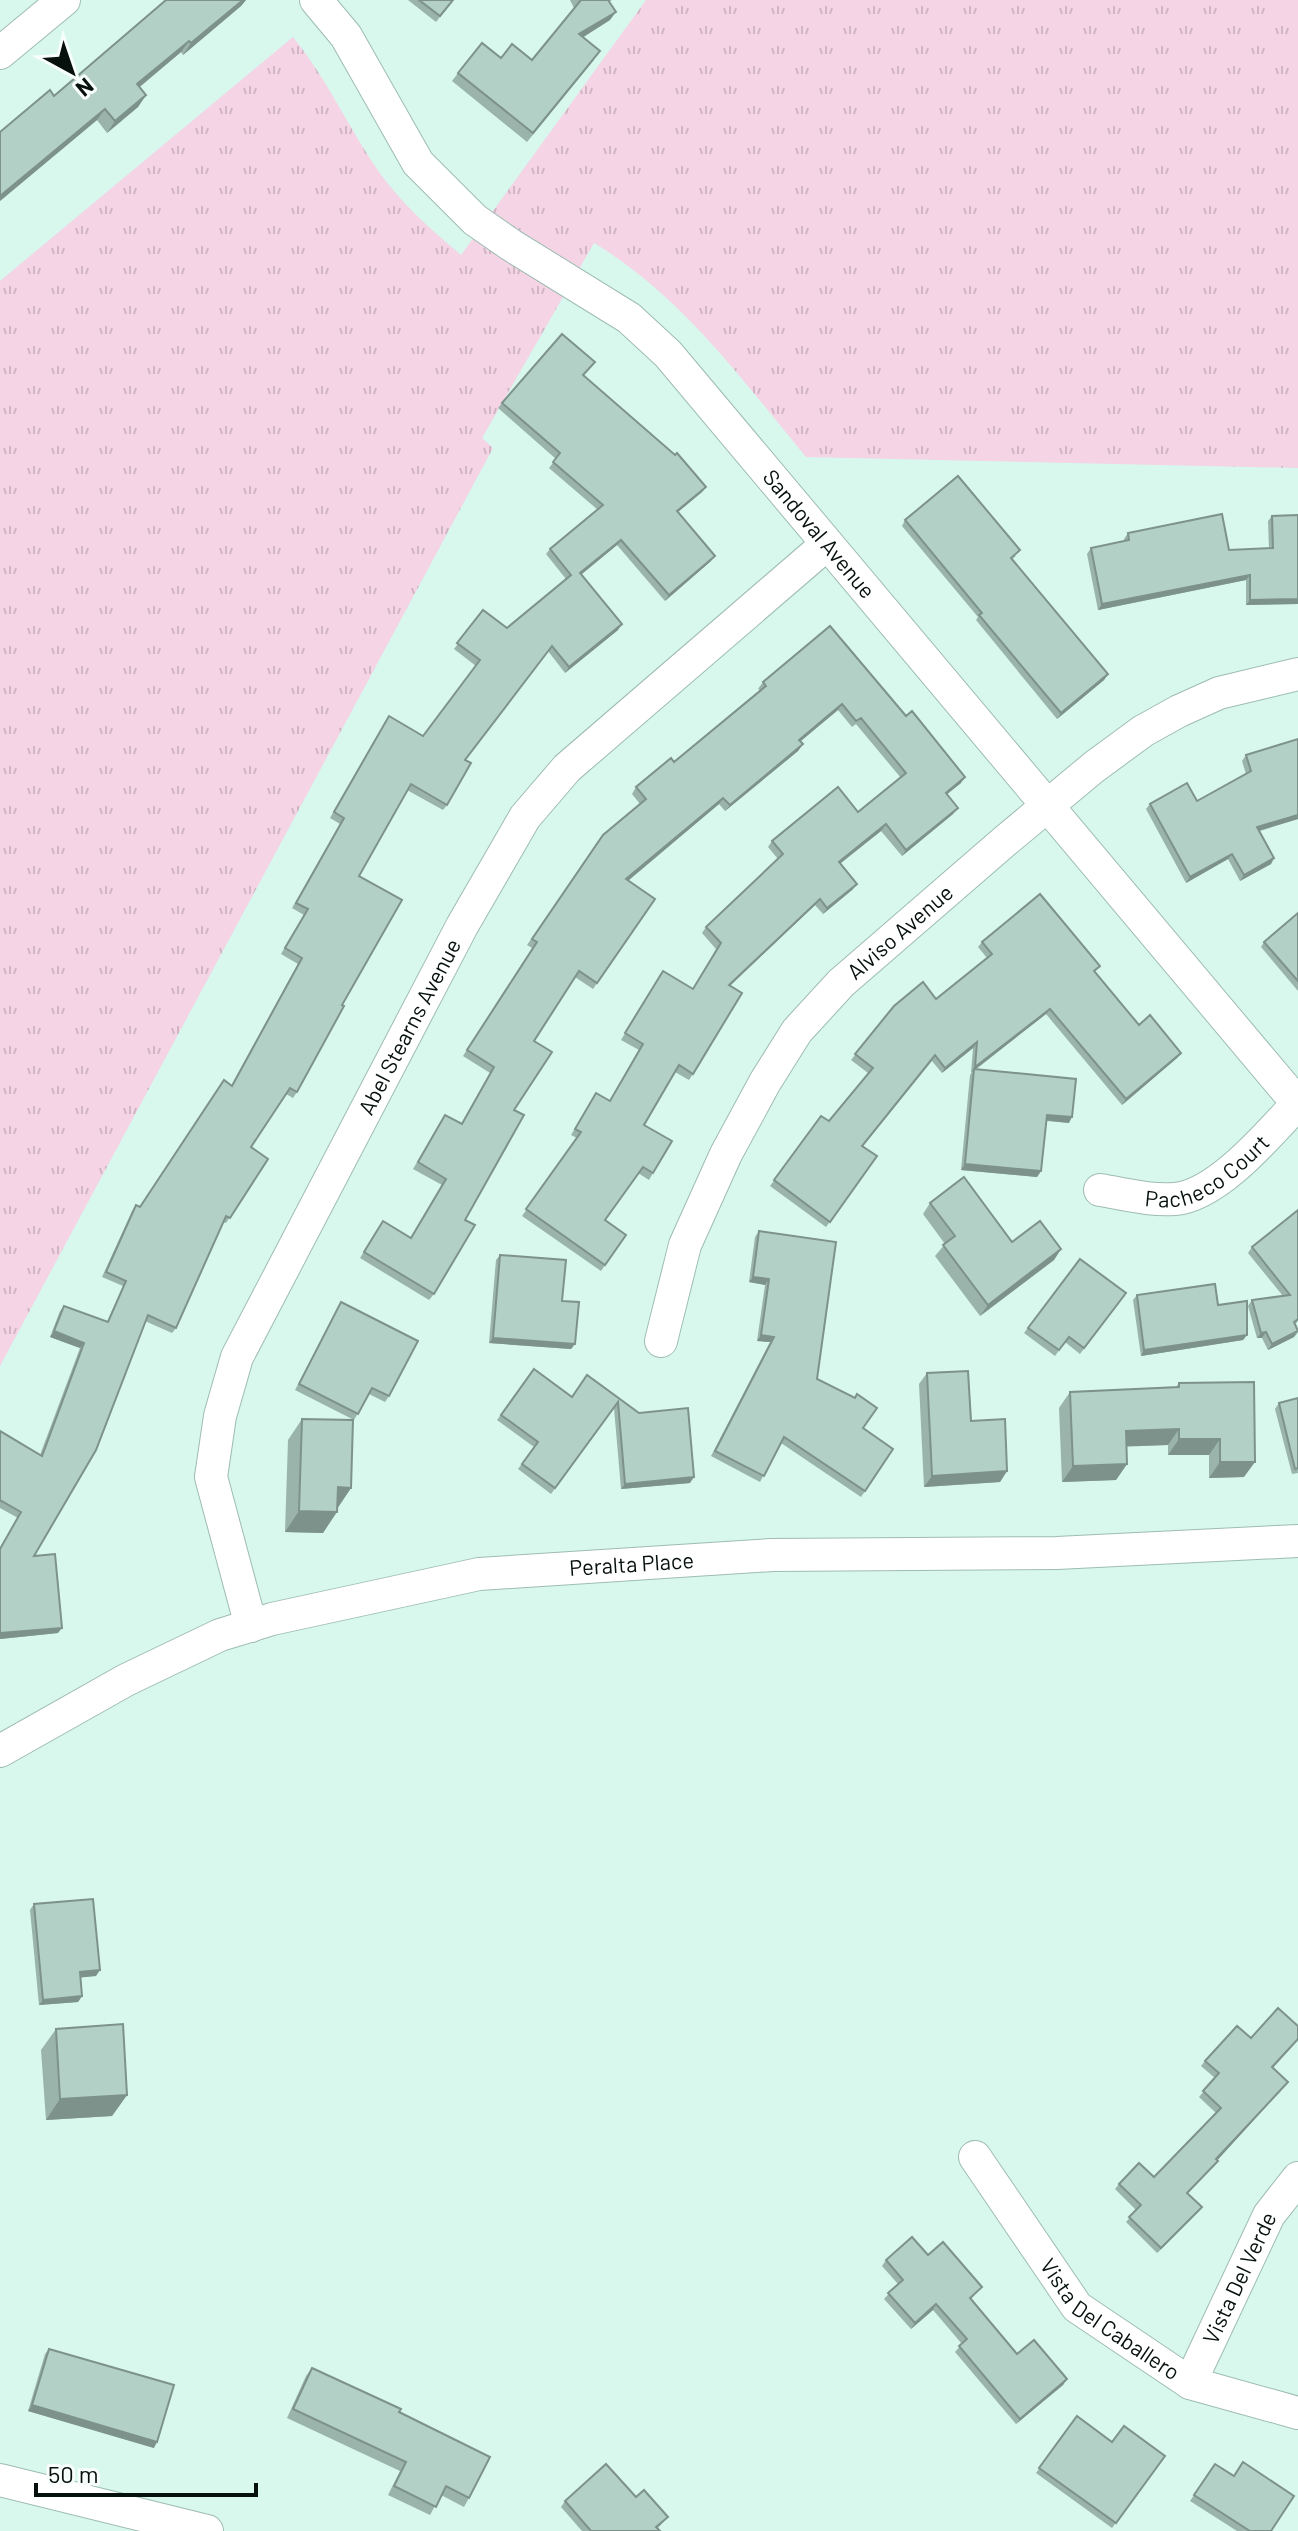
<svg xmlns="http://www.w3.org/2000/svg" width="1298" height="2531" font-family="Barlow,sans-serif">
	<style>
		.grass { fill: url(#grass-tufts) }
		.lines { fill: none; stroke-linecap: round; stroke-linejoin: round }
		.minor-casing { stroke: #9ebcb2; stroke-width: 34 }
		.minor { stroke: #fff; stroke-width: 32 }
		.wall { fill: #9ab3ab }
		.shaded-wall { fill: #7d928b }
		.building { fill: #b3d0c7; stroke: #7d928b; stroke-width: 2 }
		.labels { text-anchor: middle; stroke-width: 6; stroke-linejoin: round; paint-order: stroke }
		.street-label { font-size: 22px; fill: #06100d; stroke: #f8fefc }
	</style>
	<defs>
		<pattern id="grass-tufts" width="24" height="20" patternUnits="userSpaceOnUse" patternTransform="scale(2)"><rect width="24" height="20" fill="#f4d4e5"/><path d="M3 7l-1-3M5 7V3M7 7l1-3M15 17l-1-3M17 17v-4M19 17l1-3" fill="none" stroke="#d0b5c3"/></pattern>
	</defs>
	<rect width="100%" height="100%" fill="#d8f7ed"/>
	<path class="grass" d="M 646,0 L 1298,0 L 1298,468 L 806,457 C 742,380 682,296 594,243 L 482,438 L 493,448 L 0,1366 L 0,281 L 293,37 C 327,79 348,127 379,172 C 401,203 431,230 461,255 Z"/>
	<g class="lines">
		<g class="minor-casing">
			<g id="minor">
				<path id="s1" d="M 316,0 L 346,36 L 418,163 L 475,220 L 511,245 L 629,318 L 668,354 L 1298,1104"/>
				<polyline points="0,53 64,0"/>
				<path id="s2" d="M 1100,1190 C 1125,1194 1150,1201 1175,1199 C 1217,1196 1269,1134 1297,1104"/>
				<path id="s3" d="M 661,1341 L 685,1245 L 726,1154 L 765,1082 L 797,1031 L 841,983 L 1005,841 L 1094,767 L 1143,731 L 1179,711 L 1219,693 L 1298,674"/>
				<path id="s4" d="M 251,1626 L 211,1477 L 220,1416 L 237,1357 L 462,926 L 525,817 L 567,768 L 827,544"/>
				<path id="s5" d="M 0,1751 L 126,1680 L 220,1635 L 272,1619 L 479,1574 L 772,1555 L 1057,1553 L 1298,1541"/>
				<path id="s6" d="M 975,2157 L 1077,2307 L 1190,2383 L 1298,2413"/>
				<path id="s7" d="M 1190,2383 L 1269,2215 L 1298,2178"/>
				<polyline points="0,2480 207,2531"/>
			</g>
		</g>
		<use href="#minor" class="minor"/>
	</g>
	<g class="wall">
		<polygon points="166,0 246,0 241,6 183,55 181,52 139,87 146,95 138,107 107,133 97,120 0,201 54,96"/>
		<polygon points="408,0 453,0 436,22"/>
		<polygon points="570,0 612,0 609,2 610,20 583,37 594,60 527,142 452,81 458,73 501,58 532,60 574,8"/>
		<polygon points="584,376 706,487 702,492 678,512 711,561 665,601 617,545 581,574 618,630 565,673 548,651 465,760 447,805 443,810 407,790 359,876 342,1005 297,1092 293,1098 286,1094 251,1147 268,1159 226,1223 223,1222 176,1328 172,1333 145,1321 34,1556 58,1633 0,1639 0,1548 18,1518 0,1508 0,1431 40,1455 80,1348 50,1337 60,1311 64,1306 107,1322 123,1286 102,1277 132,1211 136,1205 140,1207 231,1086 298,964 281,954 304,915 292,908 340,824 330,818 385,722 389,716 423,736 476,666 454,649 483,610 507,628 566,579 546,554 550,549 598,510 549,468 556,459 498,408 502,403"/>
		<polygon points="1272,516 1298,604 1246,605 1246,580 1098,610 1087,554 1091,548 1124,541 1124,539 1128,533 1229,550 1269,549 1268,521"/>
		<polygon points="905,520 1016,556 1012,559 1108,674 1104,680 1057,719 976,620 978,617 902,526"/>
		<polygon points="830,626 961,783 947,794 953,814 902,856 881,831 840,864 857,884 852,890 823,914 815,905 730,986 693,1074 689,1080 675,1072 644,1125 653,1173 649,1180 638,1173 605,1220 626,1235 601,1271 522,1216 577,1138 571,1135 596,1093 610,1100 639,1050 621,1040 659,977 693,989 716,949 702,933 706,927 778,859 768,847 772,841 858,812 901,778 856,724 852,727 838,710 800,741 803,744 798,751 725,811 719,804 628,880 655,899 593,989 575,977 534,1041 514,1110 465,1220 434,1294 429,1300 360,1258 379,1227 411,1238 442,1185 413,1169 445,1115 461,1124 490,1073 463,1056 532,948 527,945 603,835 640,804 632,794 636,787 674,762 760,690 758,689 763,682"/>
		<polygon points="1298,739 1298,819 1260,831 1274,858 1271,864 1240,881 1228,859 1186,883 1146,809 1150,804 1197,801 1246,774 1242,761 1246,755"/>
		<polygon points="1298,913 1298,991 1261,947 1264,942"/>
		<polygon points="982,942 1095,972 1139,1025 1181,1053 1177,1058 1122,1105 1046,1014 975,1069 1069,1123 1046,1121 1041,1171 1037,1177 961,1170 970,1075 974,1070 971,1073 973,1048 942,1073 932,1061 863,1146 877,1156 826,1227 770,1186 821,1116 829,1121 868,1073 851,1060 894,1006 936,999 987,958 978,947"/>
		<polygon points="930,1203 1012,1242 1061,1249 1054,1260 980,1316 935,1256 945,1244 923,1214"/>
		<polygon points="1298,1210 1298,1321 1295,1324 1294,1337 1268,1350 1262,1338 1257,1338 1248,1306 1252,1300 1283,1296 1248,1253 1252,1247"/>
		<polygon points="759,1231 817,1379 863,1428 893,1449 861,1497 781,1443 760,1482 711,1456 770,1342 757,1341 765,1285 749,1282 755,1237"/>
		<polygon points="500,1255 562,1301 575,1344 571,1349 489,1343 496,1260"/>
		<polygon points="1080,1259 1126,1293 1080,1354 1065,1342 1055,1356 1024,1333"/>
		<polygon points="1137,1295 1218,1305 1247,1335 1243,1340 1141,1356 1133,1300"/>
		<polygon points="341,1302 389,1396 385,1402 369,1394 354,1420 295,1390"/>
		<polygon points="534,1369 572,1397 587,1375 639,1413 690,1483 621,1489 614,1408 551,1494 518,1469 534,1447 497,1420"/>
		<polygon points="927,1373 971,1421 1007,1471 1000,1482 924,1487 919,1384"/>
		<polygon points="1254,1382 1244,1477 1209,1478 1209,1455 1168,1455 1168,1445 1126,1446 1127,1464 1116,1480 1062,1482 1059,1408 1070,1392 1176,1387 1179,1383"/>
		<polygon points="1298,1398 1298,1473 1292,1474 1275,1409 1279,1403"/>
		<polygon points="302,1419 351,1488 338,1507 323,1533 285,1532 288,1440"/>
		<polygon points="34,1904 96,1976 80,1977 82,1996 78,2002 39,2005 30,1910"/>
		<polygon points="56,2029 127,2095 112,2116 46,2120 41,2050"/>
		<polygon points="1251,2038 1298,2040 1273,2068 1288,2082 1217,2160 1214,2166 1188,2193 1198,2212 1157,2253 1126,2222 1136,2210 1115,2189 1119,2184 1154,2177 1216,2113 1199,2097 1215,2078 1201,2066 1205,2061"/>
		<polygon points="928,2255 982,2287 971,2299 1017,2354 1067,2379 1063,2385 1016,2424 955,2352 962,2344 933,2310 911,2329 884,2299 898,2284 882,2266 886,2260"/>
		<polygon points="49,2349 154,2448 28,2411 45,2354"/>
		<polygon points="312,2368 399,2412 469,2498 464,2507 441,2495 430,2515 388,2495 400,2471 287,2418 306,2376"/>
		<polygon points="1077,2416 1112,2442 1165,2456 1112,2528 1036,2473"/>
		<polygon points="1215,2464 1234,2476 1271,2531 1237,2531 1190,2501"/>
		<polygon points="636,2497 668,2517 658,2528 660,2531 582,2531 561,2507 565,2501"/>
	</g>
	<g class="shaded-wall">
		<polygon points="243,0 246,0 241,6 183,55 191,43"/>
		<polygon points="616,12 610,20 574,43 579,34"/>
		<polygon points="189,41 181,52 129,96 137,84"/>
		<polygon points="146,95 138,107 107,133 115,121"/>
		<polygon points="105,109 97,120 0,201 0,196"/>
		<polygon points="706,487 702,492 673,516 677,511"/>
		<polygon points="621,540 617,545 576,579 580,573"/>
		<polygon points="715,556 711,561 665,601 669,595"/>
		<polygon points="1250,575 1246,580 1098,610 1102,604"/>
		<polygon points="1298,599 1298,604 1246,605 1250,600"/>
		<polygon points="622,624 618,630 565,673 569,667"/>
		<polygon points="1108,674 1104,680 1057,719 1061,713"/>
		<polygon points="842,704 838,710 795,746 799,740"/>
		<polygon points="803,744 798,751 725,811 730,805"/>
		<polygon points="965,777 961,783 941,799 946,793"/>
		<polygon points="723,798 719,804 622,886 626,879"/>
		<polygon points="958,808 953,814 902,856 906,850"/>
		<polygon points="1298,815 1298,819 1254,832 1257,827"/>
		<polygon points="886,824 881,831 834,868 839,862"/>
		<polygon points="1232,854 1228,859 1186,883 1190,877"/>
		<polygon points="1274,858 1271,864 1240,881 1244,875"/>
		<polygon points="857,884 852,890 823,914 827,908"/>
		<polygon points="820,899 815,905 724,991 729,985"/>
		<polygon points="1050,1009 1046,1014 971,1073 975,1067"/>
		<polygon points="977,1042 973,1048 942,1073 945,1068"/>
		<polygon points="1181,1053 1177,1058 1122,1105 1126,1099"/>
		<polygon points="1047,1115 1072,1117 1069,1123 1043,1120"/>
		<polygon points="965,1164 1041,1171 1037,1177 961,1170"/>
		<polygon points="1061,1249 1054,1260 980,1316 988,1305"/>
		<polygon points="753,1277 769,1279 765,1285 749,1282"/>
		<polygon points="54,1331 84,1343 80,1348 50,1337"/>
		<polygon points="1266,1332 1262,1338 1257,1338 1261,1333"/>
		<polygon points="1298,1332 1294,1337 1268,1350 1272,1344"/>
		<polygon points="761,1335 774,1337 770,1342 757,1341"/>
		<polygon points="1247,1335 1243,1340 1141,1356 1144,1350"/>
		<polygon points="493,1338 575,1344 571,1349 489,1343"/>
		<polygon points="1179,1429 1168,1445 1115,1447 1126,1431"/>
		<polygon points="1179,1439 1220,1439 1209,1455 1168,1455"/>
		<polygon points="1220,1462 1255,1462 1244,1477 1209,1478"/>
		<polygon points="1127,1464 1116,1480 1062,1482 1073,1466"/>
		<polygon points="1007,1471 1000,1482 924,1487 932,1476"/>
		<polygon points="694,1477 690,1483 621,1489 625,1484"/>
		<polygon points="338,1487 351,1488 337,1509"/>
		<polygon points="299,1511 337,1512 323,1533 285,1532"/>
		<polygon points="62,1628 58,1633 0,1639 0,1633"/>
		<polygon points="100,1970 96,1976 76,1978 80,1972"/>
		<polygon points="82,1996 78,2002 39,2005 43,2000"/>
		<polygon points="1288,2082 1284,2087 1213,2165 1216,2159"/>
		<polygon points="127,2095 112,2116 46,2120 60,2099"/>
		<polygon points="1202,2207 1198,2212 1157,2253 1161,2248"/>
		<polygon points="936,2304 933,2310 911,2329 915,2323"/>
		<polygon points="1067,2379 1063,2385 1016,2424 1020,2419"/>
		<polygon points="32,2405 157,2442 154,2448 28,2411"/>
	</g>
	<g class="building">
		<polygon points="166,0 243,0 191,43 189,41 137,84 146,95 115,121 105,109 0,196 0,132 50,90 54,96"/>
		<polygon points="419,0 453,0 440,16"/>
		<polygon points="581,0 608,0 616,12 579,34 600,51 533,133 458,73 482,43 501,58 512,44 532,60"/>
		<polygon points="562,334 595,362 583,375 675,455 677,453 706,487 677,511 715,556 669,595 621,540 580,573 622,624 569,667 552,646 465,760 471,763 447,805 411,784 359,876 402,900 342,1005 344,1006 297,1092 290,1088 251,1147 268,1159 230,1218 226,1216 176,1328 148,1315 96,1450 34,1556 55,1554 62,1628 0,1633 0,1549 21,1512 0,1500 0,1431 42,1456 84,1343 54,1331 64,1306 108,1322 126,1281 106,1272 136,1205 140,1207 224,1080 232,1086 302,958 285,948 308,909 296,903 344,818 334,812 389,716 423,736 480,660 457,643 483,610 507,628 571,575 550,549 603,505 553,462 560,453 502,403"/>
		<polygon points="958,476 1020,550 1011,558 1108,674 1061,713 979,615 982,613 905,520"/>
		<polygon points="1222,514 1229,550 1273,548 1272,516 1298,515 1298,599 1250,600 1250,575 1102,604 1091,548 1129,540 1128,533"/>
		<polygon points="830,626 906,716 912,711 965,777 946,793 958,808 906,850 886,824 839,862 857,884 827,908 820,899 729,985 742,993 693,1074 679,1065 644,1125 672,1141 653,1173 643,1167 605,1220 626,1235 605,1265 526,1209 581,1132 575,1129 596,1093 610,1101 643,1044 625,1033 663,971 693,989 721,943 706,927 783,854 772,841 838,787 858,812 906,773 861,718 856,721 842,704 799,740 803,744 730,805 723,798 626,879 655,899 597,983 579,971 534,1041 552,1052 514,1110 524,1115 465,1220 475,1225 434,1294 364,1252 383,1221 411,1238 446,1179 418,1162 445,1115 462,1124 494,1067 467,1050 537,942 532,939 603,835 646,799 636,787 671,758 674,762 766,686 763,682"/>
		<polygon points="1298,739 1298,815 1257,827 1274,858 1244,875 1232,854 1190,877 1150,804 1187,783 1197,801 1251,771 1246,755"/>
		<polygon points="1040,894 1100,966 1094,971 1139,1025 1150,1015 1181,1053 1126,1099 1050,1009 975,1067 977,1042 945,1068 935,1055 862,1146 877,1156 830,1222 774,1180 821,1116 829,1121 873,1068 855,1054 894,1006 923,982 936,999 992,954 982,942"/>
		<polygon points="1298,913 1298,981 1264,942"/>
		<polygon points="974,1069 1076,1079 1072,1117 1047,1115 1041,1171 965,1164"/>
		<polygon points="964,1177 1012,1242 1040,1221 1061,1249 988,1305 943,1245 955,1236 930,1203"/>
		<polygon points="1298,1210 1298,1319 1294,1322 1298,1331 1272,1344 1266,1332 1261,1333 1252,1300 1290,1295 1252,1247"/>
		<polygon points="759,1231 836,1242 817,1379 855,1398 857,1394 877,1408 863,1428 893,1449 865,1491 784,1437 764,1476 715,1451 774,1337 761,1335 769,1279 753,1277"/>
		<polygon points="500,1255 566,1260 562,1301 579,1302 575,1344 493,1338"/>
		<polygon points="1080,1259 1126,1293 1084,1348 1069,1337 1059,1350 1028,1328"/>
		<polygon points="1215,1284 1218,1305 1247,1301 1247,1335 1144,1350 1137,1295"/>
		<polygon points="341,1302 418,1341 389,1396 372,1388 358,1414 299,1384"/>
		<polygon points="534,1369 572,1397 587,1375 639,1413 688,1408 694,1477 625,1484 618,1402 555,1488 522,1464 538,1442 501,1415"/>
		<polygon points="968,1371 971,1421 1005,1419 1007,1471 932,1476 927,1373"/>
		<polygon points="1254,1382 1255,1462 1220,1462 1220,1439 1179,1439 1179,1429 1126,1431 1127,1464 1073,1466 1070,1392 1179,1387 1179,1383"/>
		<polygon points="1298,1398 1298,1468 1295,1469 1279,1403"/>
		<polygon points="302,1419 353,1420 351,1488 338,1487 337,1512 299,1511"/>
		<polygon points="93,1899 100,1970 80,1972 82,1996 43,2000 34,1904"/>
		<polygon points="1278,2008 1298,2026 1298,2039 1272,2067 1288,2082 1216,2159 1218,2161 1187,2193 1202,2207 1161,2248 1129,2217 1141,2205 1119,2184 1139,2163 1154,2177 1221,2108 1203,2091 1219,2073 1205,2061 1237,2026 1251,2038"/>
		<polygon points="123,2024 127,2095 60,2099 56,2029"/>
		<polygon points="912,2237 928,2255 943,2242 982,2287 970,2298 1017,2354 1034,2340 1067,2379 1020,2419 959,2346 967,2339 936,2304 915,2323 888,2293 903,2280 886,2260"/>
		<polygon points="49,2349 174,2385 157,2442 32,2405"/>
		<polygon points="312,2368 401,2409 399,2412 490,2457 469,2498 446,2486 436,2507 394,2486 406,2462 293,2409"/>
		<polygon points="1077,2416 1112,2442 1124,2426 1165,2456 1116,2523 1039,2468"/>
		<polygon points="1243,2462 1294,2496 1271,2531 1250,2531 1194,2495 1215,2464 1234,2476"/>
		<polygon points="606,2464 636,2497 644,2490 668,2517 656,2527 660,2531 591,2531 565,2501"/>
	</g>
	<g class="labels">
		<g class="street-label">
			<text dy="8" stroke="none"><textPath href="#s1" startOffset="744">Sandoval Avenue</textPath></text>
			<text dy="8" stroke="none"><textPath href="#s3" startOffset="484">Alviso Avenue</textPath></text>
			<text dy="8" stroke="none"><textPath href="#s4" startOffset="650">Abel Stearns Avenue</textPath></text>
			<text dy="8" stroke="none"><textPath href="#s2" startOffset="116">Pacheco Court</textPath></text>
			<text dy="8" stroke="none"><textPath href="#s5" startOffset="668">Peralta Place</textPath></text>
			<text dy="8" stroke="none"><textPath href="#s7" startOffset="116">Vista Del Verde</textPath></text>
			<text dy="8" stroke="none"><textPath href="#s6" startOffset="214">Vista Del Caballero</textPath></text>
		</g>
	</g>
	<g transform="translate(72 72) rotate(140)" stroke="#f8fefc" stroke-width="6" paint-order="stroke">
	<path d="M0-6L14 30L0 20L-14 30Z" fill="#06100d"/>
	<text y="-12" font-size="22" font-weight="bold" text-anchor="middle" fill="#06100d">N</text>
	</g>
	<path d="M36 2483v12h220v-12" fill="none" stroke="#06100d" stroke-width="4"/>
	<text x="48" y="2483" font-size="24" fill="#06100d" stroke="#f8fefc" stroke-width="6" paint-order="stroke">50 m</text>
</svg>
